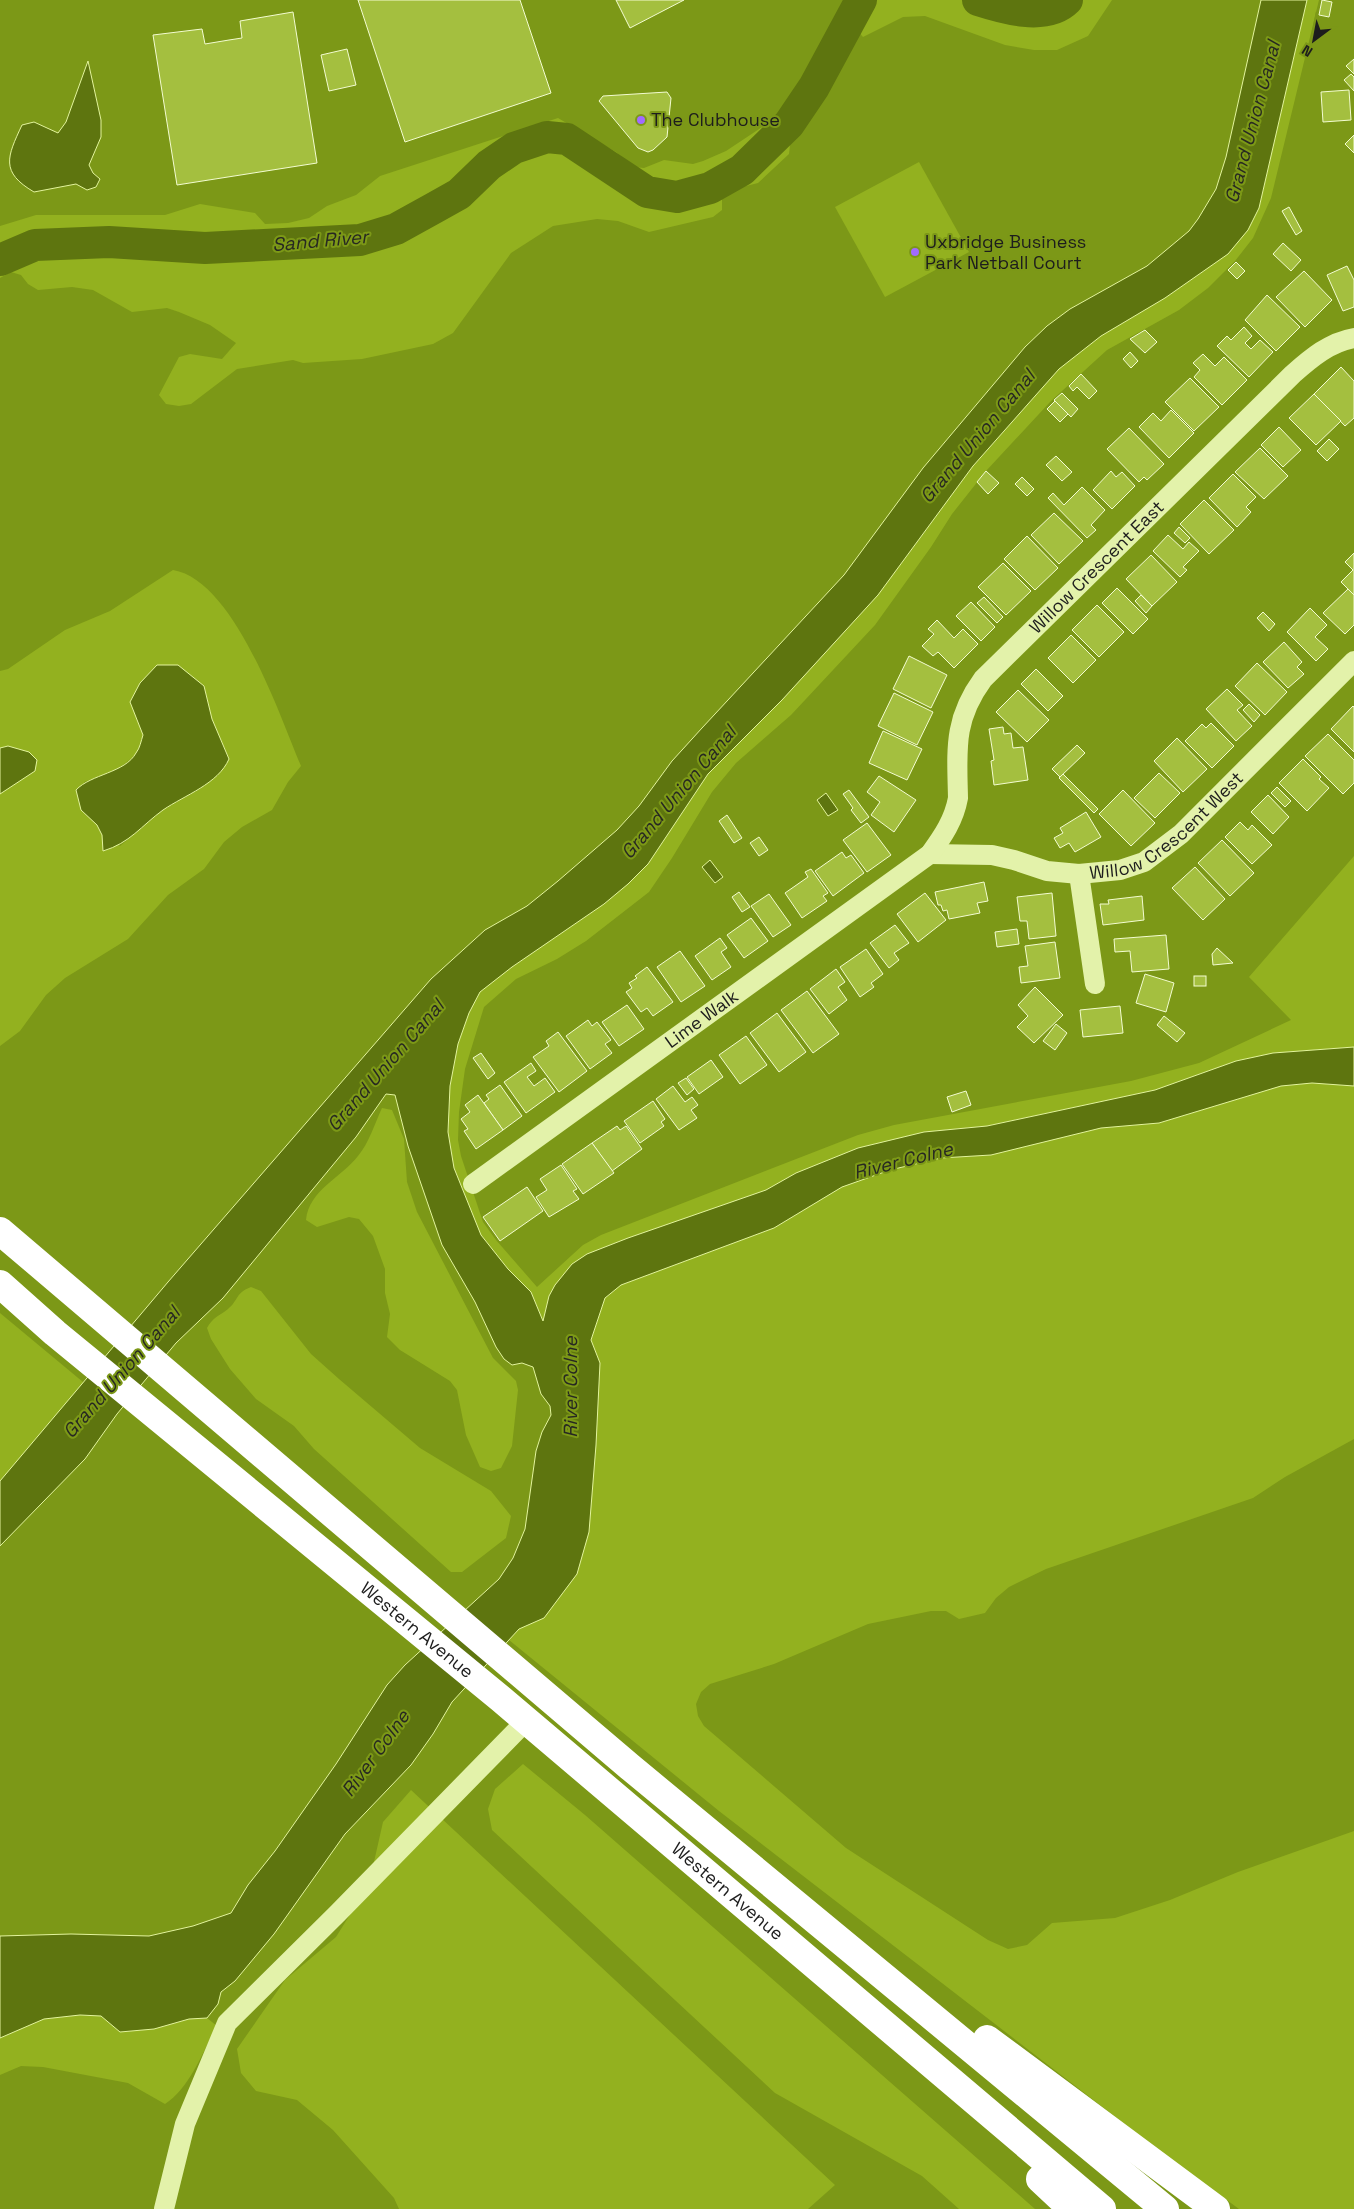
<svg xmlns="http://www.w3.org/2000/svg" width="1354" height="2209" font-family="'Space Grotesk',sans-serif">
	<style>
		.green { fill: #93b11f; fill-rule: evenodd }
		.water { fill: #5e750f; stroke: #e3f49d }
		.lines { fill: none; stroke-linecap: round; stroke-linejoin: round }
		.river { stroke: #5e750f; stroke-width: 32 }
		.building { fill: #a4bf3f; stroke: #f3fcd1 }
		.street { stroke: #e3f2aa; stroke-width: 20 }
		.highway { stroke: #fff; stroke-width: 28 }
		.poi-dot { fill: #a16bff; stroke: #7c9817; stroke-width: 2 }
		.labels { text-anchor: middle; stroke-width: 4; stroke-linejoin: round; paint-order: stroke }
		.poi-label { font-size: 18px; fill: #1d1d1d; stroke: #7c9817; text-anchor: start }
		.street-label { font-size: 18px; fill: #1d1d1d; stroke: #7c9817 }
		.water-label { font-size: 19px; font-style: italic; fill: #272822; stroke: #7c9817 }
	</style>
	<rect width="100%" height="100%" fill="#7c9817"/>
	<g class="green">
		<polygon points="855,0 1112,0 1088,36 1057,50 1034,50 1005,45 925,16 903,17 863,37 856,29"/>
		<polygon points="1307,0 1319,0 1271,198 1253,238 1235,261 1208,288 1179,310 1107,350 1051,401 986,471 952,514 931,547 875,625 791,715 736,763 712,792 672,858 649,892 586,941 557,959 516,979 484,1007 465,1069 459,1112 458,1140 461,1156 483,1222 496,1240 537,1287 583,1245 601,1235 858,1135 894,1125 1131,1081 1199,1063 1291,1020 1249,977 1354,856 1354,1047 1273,1053 1236,1061 1155,1090 987,1126 924,1132 796,1173 766,1190 687,1218 544,1322 531,1292 508,1269 481,1235 454,1168 448,1132 450,1086 458,1044 469,1013 479,992 512,967 604,904 648,864 708,774 782,700 902,563 973,466 1059,369 1101,336 1165,298 1228,254 1259,208"/>
		<polygon points="558,118 616,152 634,167 644,168 664,160 693,164 703,161 726,151 768,123 790,145 789,154 758,183 722,192 722,210 713,217 649,232 618,221 597,219 553,226 511,253 453,333 433,344 362,359 303,363 293,360 237,369 191,404 179,406 166,404 159,395 179,357 190,354 222,359 236,343 210,325 179,312 167,308 132,312 93,290 72,287 38,290 28,284 21,275 11,272 0,278 0,226 36,215 165,215 200,204 255,213 265,224 288,223 309,218 327,206 356,195 380,176"/>
		<polygon points="919,162 969,252 885,297 835,207"/>
		<path d="M 173,570 C 234,580 279,714 301,766 L 288,782 L 272,810 L 242,827 L 224,842 L 204,869 L 168,895 L 128,939 L 65,978 L 46,995 L 20,1031 L 0,1046 L 0,794 L 35,771 L 8,746 L 0,748 L 0,671 L 8,669 L 65,630 L 110,611 ZM 204,686 L 212,719 L 229,758 L 200,789 L 163,810 L 120,846 L 102,835 L 97,825 L 84,782 L 115,771 L 136,755 L 144,735 Z"/>
		<polygon points="1312,1083 1354,1086 1354,1439 1285,1477 1253,1498 1046,1569 1009,1587 996,1598 985,1613 959,1619 946,1611 931,1611 868,1624 774,1664 710,1684 701,1692 696,1704 698,1716 704,1726 846,1848 988,1940 1008,1949 1027,1945 1052,1923 1115,1918 1170,1900 1238,1872 1354,1831 1354,2209 1239,2209 1148,2142 719,1811 509,1640 519,1629 544,1618 598,1393 600,1363 591,1340 605,1298 621,1285 774,1228 841,1187 890,1170 941,1158 991,1155 1101,1128 1159,1123 1280,1086"/>
		<path d="M 382,1108 L 392,1110 L 404,1139 L 407,1182 L 417,1212 L 493,1358 L 516,1381 L 518,1390 L 512,1446 L 501,1468 L 491,1471 L 480,1467 L 466,1435 L 457,1390 L 450,1381 L 400,1350 L 387,1337 L 390,1314 L 385,1293 L 385,1269 L 373,1236 L 359,1219 L 349,1217 L 317,1227 L 306,1220 C 309,1190 341,1178 358,1156 C 369,1143 375,1123 382,1108 Z"/>
		<path d="M 251,1287 L 261,1291 L 311,1354 L 339,1379 L 420,1448 L 491,1491 L 511,1516 L 506,1538 L 462,1572 L 451,1572 L 314,1449 L 294,1426 L 256,1399 L 230,1369 L 211,1339 L 207,1328 C 213,1317 219,1316 228,1309 C 239,1300 235,1293 251,1287 Z"/>
		<polygon points="0,1313 101,1397 0,1514"/>
		<polygon points="523,1764 585,1815 1035,2209 959,2209 922,2176 775,2093 492,1830 488,1809 495,1789"/>
		<polygon points="411,1790 835,2185 808,2209 399,2209 394,2198 333,2130 297,2100 256,2091 241,2073 237,2049 285,1980 336,1937 369,1884 383,1822"/>
		<path d="M 80,2015 L 101,2016 L 120,2032 L 154,2029 L 189,2019 L 207,2018 L 217,2026 C 203,2051 190,2088 165,2104 L 128,2083 L 43,2067 L 21,2066 L 0,2075 L 0,2038 L 44,2019 Z"/>
	</g>
	<g class="water">
		<polygon points="1261,0 1307,0 1259,208 1248,230 1228,254 1165,298 1101,336 1059,369 973,466 878,595 782,700 708,774 648,864 628,884 604,904 512,967 480,992 469,1013 458,1044 450,1086 448,1132 454,1168 481,1235 508,1269 531,1292 543,1321 549,1296 555,1285 572,1264 587,1254 628,1238 766,1190 796,1173 858,1148 924,1132 987,1126 1155,1090 1236,1061 1273,1053 1354,1047 1354,1086 1312,1083 1281,1086 1159,1123 1101,1128 991,1155 941,1158 890,1170 842,1187 774,1228 621,1285 605,1298 591,1340 600,1363 596,1445 589,1532 577,1574 544,1618 519,1629 452,1702 433,1734 411,1765 345,1834 274,1934 235,1981 221,1992 218,2004 207,2018 189,2019 154,2029 120,2032 101,2016 80,2015 44,2019 0,2038 0,1936 71,1934 149,1936 193,1926 231,1913 248,1885 275,1851 336,1764 387,1685 405,1665 499,1579 513,1558 525,1529 536,1451 542,1432 551,1415 550,1406 541,1394 533,1367 522,1363 512,1365 504,1359 496,1347 475,1302 442,1245 408,1146 395,1095 386,1094 356,1137 223,1298 176,1343 117,1414 85,1459 0,1546 0,1481 168,1282 431,979 485,930 527,906 558,881 617,830 639,806 672,761 702,728 844,575 923,468 1025,347 1047,326 1070,309 1147,266 1189,231 1198,219 1216,189 1226,157"/>
		<path d="M 88,61 L 101,120 L 101,137 L 89,165 L 93,173 L 100,179 L 96,187 L 87,190 L 76,184 L 34,192 C 0,172 7,157 22,125 L 34,122 L 58,133 L 66,122 Z"/>
		<path d="M 157,665 L 178,665 L 204,686 L 212,719 L 229,759 C 218,784 185,795 163,810 C 141,826 130,843 103,851 L 102,835 L 97,825 L 81,810 L 76,790 C 91,774 125,773 136,753 C 140,748 141,741 143,735 L 130,702 L 140,683 Z"/>
		<polygon points="8,746 29,752 37,760 35,771 0,794 0,748"/>
		<polygon points="826,793 838,810 828,816 817,800"/>
		<polygon points="710,860 723,877 715,883 702,867"/>
	</g>
	<g class="lines">
		<g class="river">
			<path d="M 978,0 C 1003,8 1046,21 1067,0"/>
			<polyline points="0,260 35,245 109,242 205,248 360,240 396,229 434,208 459,194 489,165 514,148 547,137 567,139 647,192 677,197 710,188 742,170 789,124 814,87 861,0"/>
		</g>
	</g>
	<g class="building">
		<polygon points="358,0 520,0 551,93 405,142"/>
		<polygon points="616,0 684,0 630,28"/>
		<polygon points="1322,0 1332,2 1329,17 1319,15"/>
		<polygon points="293,12 317,163 177,185 153,35 202,29 205,44 229,40 242,38 240,21"/>
		<polygon points="347,49 356,85 329,91 321,55"/>
		<polygon points="1354,59 1354,74 1346,66"/>
		<polygon points="1351,74 1354,77 1354,91 1344,80"/>
		<polygon points="1349,90 1351,120 1323,122 1321,92"/>
		<polygon points="667,92 671,98 667,137 653,150 648,152 638,148 599,101 603,96"/>
		<polygon points="1354,135 1354,153 1345,144"/>
		<polygon points="1289,207 1302,231 1296,235 1282,211"/>
		<polygon points="1283,243 1301,260 1291,271 1273,254"/>
		<polygon points="1236,262 1245,271 1237,279 1228,270"/>
		<polygon points="1347,266 1354,280 1354,307 1343,311 1327,275"/>
		<polygon points="1304,271 1332,300 1305,327 1276,297"/>
		<polygon points="1267,295 1300,327 1276,351 1245,320"/>
		<polygon points="1244,327 1252,336 1245,343 1251,349 1260,340 1273,352 1249,377 1217,346 1227,336 1231,340"/>
		<polygon points="1145,330 1157,342 1145,353 1130,339"/>
		<polygon points="1130,352 1138,361 1131,368 1123,359"/>
		<polygon points="1203,354 1215,366 1224,357 1247,380 1222,405 1194,377 1200,370 1193,363"/>
		<polygon points="1341,367 1354,381 1354,418 1345,426 1314,394"/>
		<polygon points="1081,374 1097,391 1089,399 1077,387 1073,391 1069,386"/>
		<polygon points="1190,378 1219,407 1194,431 1165,402"/>
		<polygon points="1062,393 1078,409 1071,417 1054,400"/>
		<polygon points="1314,394 1341,421 1316,445 1289,418"/>
		<polygon points="1055,401 1068,414 1060,422 1047,409"/>
		<polygon points="1171,410 1194,433 1169,458 1139,427 1153,413 1161,421"/>
		<polygon points="1279,427 1301,450 1283,467 1261,445"/>
		<polygon points="1129,428 1164,464 1147,480 1144,477 1139,482 1107,449"/>
		<polygon points="1329,439 1339,449 1327,461 1317,451"/>
		<polygon points="1260,448 1288,476 1264,499 1235,472"/>
		<polygon points="1056,456 1072,472 1062,481 1046,465"/>
		<polygon points="986,471 999,483 988,494 977,482"/>
		<polygon points="1111,471 1116,477 1122,472 1135,486 1112,509 1093,490"/>
		<polygon points="1233,474 1256,497 1246,507 1251,512 1237,527 1209,498"/>
		<polygon points="1022,477 1034,489 1027,496 1015,484"/>
		<polygon points="1082,487 1105,510 1091,525 1096,530 1087,538 1048,498 1053,493 1064,505"/>
		<polygon points="1204,500 1234,530 1209,554 1180,524"/>
		<polygon points="1054,513 1083,541 1059,564 1031,535"/>
		<polygon points="1179,527 1190,538 1185,543 1174,533"/>
		<polygon points="1168,535 1183,549 1189,542 1199,551 1183,567 1187,570 1180,577 1153,551"/>
		<polygon points="1027,536 1058,568 1035,590 1004,559"/>
		<polygon points="1354,553 1354,595 1341,582 1353,570 1345,562"/>
		<polygon points="1151,555 1177,582 1152,606 1126,579"/>
		<polygon points="1003,563 1031,591 1006,615 978,587"/>
		<polygon points="1117,588 1148,619 1133,634 1102,603"/>
		<polygon points="1348,589 1354,595 1354,625 1345,634 1323,613"/>
		<polygon points="1141,595 1152,606 1146,613 1135,601"/>
		<polygon points="984,597 1003,617 997,623 977,603"/>
		<polygon points="971,602 995,627 981,641 956,616"/>
		<polygon points="1097,605 1124,632 1099,657 1072,630"/>
		<polygon points="1310,608 1327,625 1315,637 1328,649 1316,661 1287,632"/>
		<polygon points="1263,612 1275,624 1269,631 1257,618"/>
		<polygon points="937,620 954,638 963,629 978,644 954,668 938,652 933,656 922,646 934,634 928,629"/>
		<polygon points="1071,635 1096,660 1073,683 1048,658"/>
		<polygon points="1284,642 1302,662 1297,667 1304,674 1288,688 1263,662"/>
		<polygon points="909,656 947,675 931,708 893,689"/>
		<polygon points="1257,663 1287,692 1265,715 1235,686"/>
		<polygon points="1036,669 1063,696 1048,711 1021,684"/>
		<polygon points="1227,689 1243,705 1237,710 1252,726 1236,741 1206,709"/>
		<polygon points="1018,690 1049,720 1027,742 996,712"/>
		<polygon points="894,693 933,712 917,745 878,726"/>
		<polygon points="1249,704 1260,715 1254,722 1243,710"/>
		<polygon points="1353,706 1354,707 1354,752 1331,729"/>
		<polygon points="1211,723 1234,746 1212,768 1185,741 1202,724 1206,728"/>
		<polygon points="1003,727 1004,734 1011,733 1013,748 1023,747 1028,780 994,785 991,761 994,760 989,729"/>
		<polygon points="883,731 922,749 907,780 869,763"/>
		<polygon points="1328,734 1354,760 1354,783 1343,794 1305,756"/>
		<polygon points="1177,738 1207,769 1183,792 1154,761"/>
		<polygon points="1077,745 1085,753 1060,777 1052,769"/>
		<polygon points="1303,759 1321,777 1319,779 1329,788 1307,811 1279,783"/>
		<polygon points="1159,773 1180,793 1155,818 1134,798"/>
		<polygon points="1063,774 1098,809 1094,813 1059,778"/>
		<polygon points="879,776 916,800 894,832 871,815 880,802 867,792"/>
		<polygon points="1277,787 1291,801 1285,807 1271,793"/>
		<polygon points="849,790 869,817 861,823 851,810 853,808 843,794"/>
		<polygon points="1123,790 1155,823 1131,846 1099,814"/>
		<polygon points="1268,795 1289,817 1273,834 1251,812"/>
		<polygon points="1086,812 1101,837 1075,852 1069,843 1060,848 1054,838 1063,833 1060,828"/>
		<polygon points="727,815 742,838 734,843 719,821"/>
		<polygon points="1240,822 1248,830 1252,825 1272,845 1252,864 1225,837"/>
		<polygon points="867,823 891,855 867,872 843,840"/>
		<polygon points="759,837 768,850 759,856 750,843"/>
		<polygon points="1222,840 1254,873 1230,896 1198,863"/>
		<polygon points="842,852 846,858 851,855 864,873 833,896 815,871"/>
		<polygon points="1195,867 1225,899 1203,920 1172,888"/>
		<polygon points="811,869 828,893 823,896 827,901 802,918 785,893 808,877 805,872"/>
		<polygon points="984,882 988,901 977,903 980,913 949,919 947,910 943,911 941,905 938,905 935,892"/>
		<polygon points="739,892 750,907 742,912 732,897"/>
		<polygon points="925,893 946,920 918,942 897,914"/>
		<polygon points="1052,893 1056,936 1029,939 1027,921 1020,921 1017,897"/>
		<polygon points="769,894 791,925 773,937 751,906"/>
		<polygon points="1142,896 1144,920 1103,925 1100,904 1109,904 1108,900"/>
		<polygon points="751,918 768,941 744,958 727,935"/>
		<polygon points="895,925 909,943 894,953 899,960 889,968 870,943"/>
		<polygon points="1017,929 1019,944 997,947 995,932"/>
		<polygon points="1166,935 1169,969 1132,972 1130,951 1115,952 1114,939"/>
		<polygon points="720,938 727,948 721,952 731,967 712,980 695,956"/>
		<polygon points="1055,942 1060,978 1021,983 1019,967 1028,966 1025,946"/>
		<polygon points="1217,948 1233,963 1213,965 1212,954"/>
		<polygon points="866,949 883,974 871,983 874,987 860,997 840,967"/>
		<polygon points="680,951 705,986 681,1002 657,967"/>
		<polygon points="647,967 673,1002 653,1016 647,1008 641,1012 626,992 632,988 629,983 637,978 635,976"/>
		<polygon points="836,969 845,982 838,987 847,1000 829,1014 810,989"/>
		<polygon points="1145,974 1174,983 1166,1012 1136,1003"/>
		<rect x="1194" y="976" width="12" height="10"/>
		<polygon points="1035,987 1063,1015 1034,1043 1017,1027 1028,1016 1018,1005"/>
		<polygon points="807,991 839,1034 813,1053 781,1010"/>
		<polygon points="627,1005 644,1029 619,1046 602,1022"/>
		<polygon points="1120,1006 1123,1033 1083,1037 1080,1010"/>
		<polygon points="777,1013 806,1052 779,1072 750,1033"/>
		<polygon points="1164,1016 1185,1033 1177,1042 1157,1025"/>
		<polygon points="588,1020 592,1026 597,1022 611,1040 605,1044 612,1053 590,1069 566,1036"/>
		<polygon points="1056,1024 1067,1033 1055,1050 1043,1041"/>
		<polygon points="558,1032 587,1071 559,1092 533,1057 549,1046 546,1041"/>
		<polygon points="746,1036 767,1065 740,1084 719,1055"/>
		<polygon points="481,1053 495,1073 488,1079 473,1058"/>
		<polygon points="711,1060 723,1077 699,1094 687,1077"/>
		<polygon points="531,1063 536,1071 527,1077 534,1086 545,1078 555,1092 526,1113 504,1082"/>
		<polygon points="686,1078 694,1089 687,1095 678,1083"/>
		<polygon points="500,1085 522,1116 503,1130 484,1103 489,1099 486,1095"/>
		<polygon points="673,1086 685,1102 692,1097 698,1105 691,1110 697,1118 679,1130 656,1099"/>
		<polygon points="966,1091 971,1105 952,1112 947,1097"/>
		<polygon points="478,1095 503,1130 476,1149 464,1131 468,1129 461,1119 470,1112 465,1105"/>
		<polygon points="653,1101 665,1119 661,1122 664,1126 640,1143 624,1121"/>
		<polygon points="617,1126 620,1130 626,1126 642,1149 612,1171 592,1143"/>
		<polygon points="592,1143 614,1173 583,1194 562,1164"/>
		<polygon points="561,1165 577,1189 573,1191 579,1199 549,1217 536,1197 547,1190 540,1179"/>
		<polygon points="527,1187 543,1211 500,1241 483,1217"/>
	</g>
	<g class="lines">
		<g class="street">
			<path id="s1" d="M 930,854 L 992,855 L 1014,860 L 1047,871 L 1079,874 L 1120,870 L 1144,862 L 1181,834 L 1354,661"/>
			<polyline points="1079,874 1095,984"/>
			<path id="s2" d="M 473,1184 L 930,854 C 943,836 954,820 958,798 C 957,750 953,720 983,679 L 1293,374 C 1311,358 1330,342 1354,338"/>
			<polyline points="164,2209 185,2124 227,2023 337,1914 526,1721"/>
		</g>
		<g class="highway">
			<polyline points="0,1231 630,1767 1165,2209"/>
			<path id="s3" d="M 0,1284 L 55,1333 L 501,1699 L 1102,2209"/>
			<polyline points="987,2039 1216,2209"/>
			<polyline points="1040,2179 1072,2209"/>
		</g>
	</g>
	<g class="poi-dot">
		<circle cx="641" cy="120" r="5"/>
		<circle cx="915" cy="252" r="5"/>
	</g>
	<g class="labels">
		<g class="poi-label">
			<text x="651" y="126">The Clubhouse</text>
			<text x="925" y="248">Uxbridge Business<tspan x="925" dy="21">Park Netball Court</tspan></text>
		</g>
		<g class="street-label">
			<text dy="6" stroke="none"><textPath href="#s2" startOffset="911">Willow Crescent East</textPath></text>
			<text dy="6" stroke="none"><textPath href="#s1" startOffset="255">Willow Crescent West</textPath></text>
			<text dy="6" stroke="none"><textPath href="#s2" startOffset="282">Lime Walk</textPath></text>
			<text dy="6" stroke="none"><textPath href="#s3" startOffset="542">Western Avenue</textPath></text>
			<text dy="6" stroke="none"><textPath href="#s3" startOffset="948">Western Avenue</textPath></text>
		</g>
		<g class="water-label">
			<text transform="translate(1252 122) rotate(-75)" y="7">Grand Union Canal</text>
			<text transform="translate(320 240) rotate(-5)" y="7">Sand River</text>
			<text transform="translate(977 436) rotate(-50)" y="7">Grand Union Canal</text>
			<text transform="translate(678 792) rotate(-50)" y="7">Grand Union Canal</text>
			<text transform="translate(385 1065) rotate(-49)" y="7">Grand Union Canal</text>
			<text transform="translate(903 1160) rotate(-14)" y="7">River Colne</text>
			<text transform="translate(121 1372) rotate(-49)" y="7">Grand Union Canal</text>
			<text transform="translate(570 1387) rotate(-90)" y="7">River Colne</text>
			<text transform="translate(375 1753) rotate(-54)" y="7">River Colne</text>
		</g>
	</g>
	<g transform="translate(1314 40) rotate(212)" stroke="#7c9817" stroke-width="4" paint-order="stroke">
	<path d="M0-4L9 19L0 12L-9 19Z" fill="#1d1d1d"/>
	<text y="-8" font-size="14" font-weight="bold" text-anchor="middle" fill="#1d1d1d">N</text>
	</g>
</svg>
